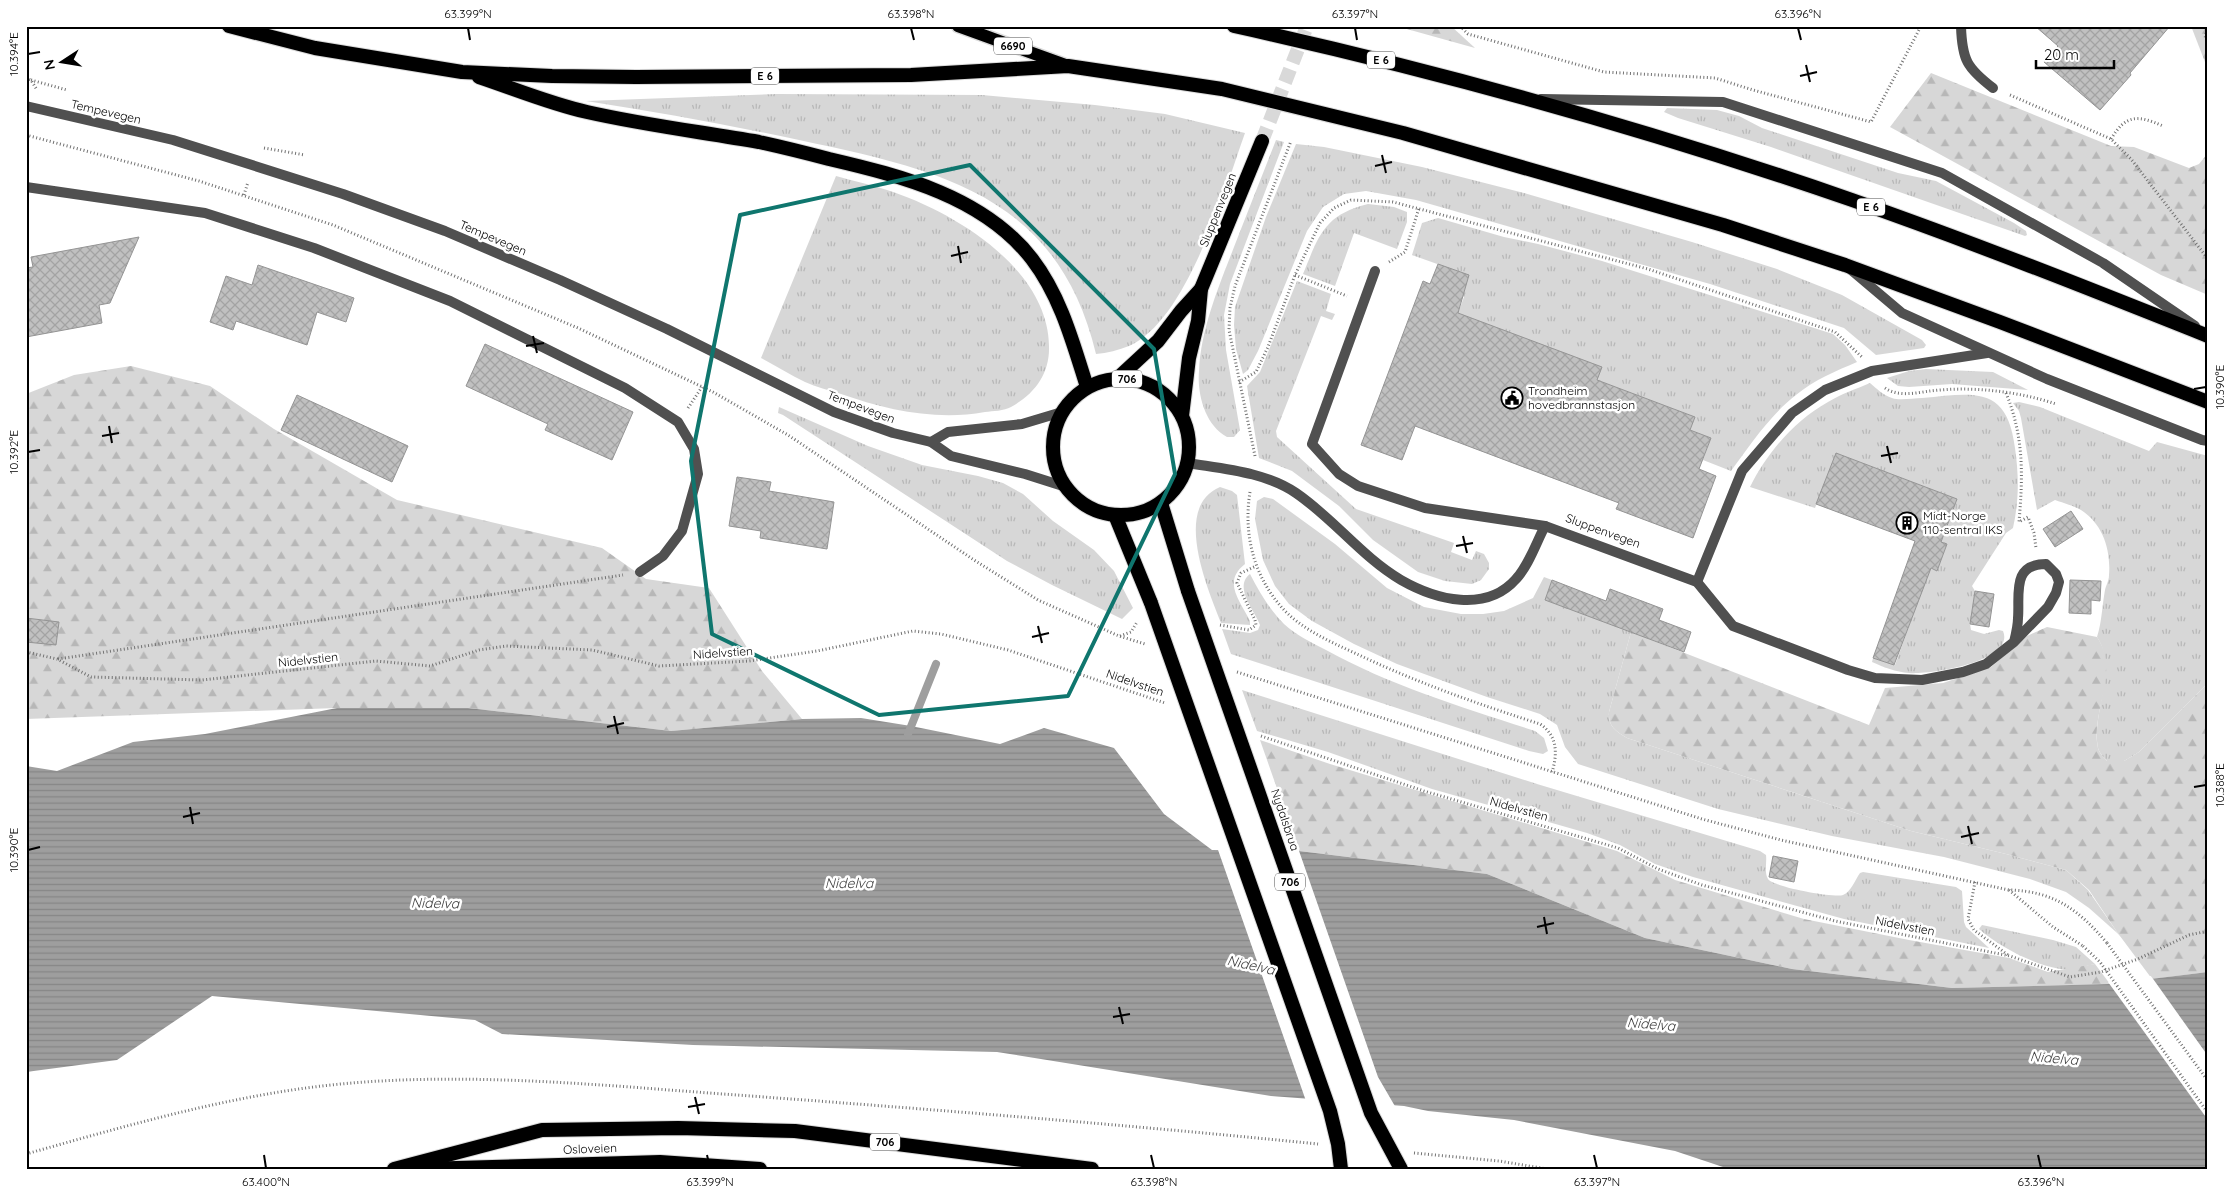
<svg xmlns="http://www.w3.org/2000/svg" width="2234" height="1195" font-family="Quicksand,sans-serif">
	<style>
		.grass { fill: url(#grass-tufts) }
		.forest { fill: url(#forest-firs) }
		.water { fill: url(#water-rules) }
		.pier { fill: #fff }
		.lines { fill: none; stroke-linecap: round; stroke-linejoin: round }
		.stream { stroke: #9e9e9e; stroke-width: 8 }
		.building { fill: url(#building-cross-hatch); stroke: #949494 }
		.trunk-tunnel { stroke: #d9d9d9; stroke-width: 14; stroke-dasharray: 14 7; stroke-linecap: butt }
		.primary-casing { stroke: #dbdbdb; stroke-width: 15 }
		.trunk-casing { stroke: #dbdbdb; stroke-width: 16 }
		.path { stroke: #727272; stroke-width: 3; stroke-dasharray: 1 2.5; stroke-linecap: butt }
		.service { stroke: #505050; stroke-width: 10 }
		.tertiary { stroke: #505050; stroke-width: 10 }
		.primary { stroke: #000; stroke-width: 12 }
		.trunk { stroke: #000; stroke-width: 14 }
		.trunk-bridge-casing { stroke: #dbdbdb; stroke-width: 16; stroke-linecap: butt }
		.path-bridge { stroke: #727272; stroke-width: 3; stroke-dasharray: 1 2.5; stroke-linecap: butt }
		.trunk-bridge { stroke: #000; stroke-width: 14 }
		.marked { fill: none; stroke: #0f766e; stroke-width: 4; stroke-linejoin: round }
		.ticks { fill: none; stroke: #000; stroke-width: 2 }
		.labels { text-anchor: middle; stroke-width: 5; stroke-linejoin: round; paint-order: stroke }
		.shield { fill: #fff; stroke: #4c4c4c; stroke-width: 1 }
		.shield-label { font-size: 11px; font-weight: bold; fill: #000 }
		.street-label { font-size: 12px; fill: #000; stroke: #fff }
		.poi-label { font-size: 12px; fill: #000; stroke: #fff; text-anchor: start }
		.water-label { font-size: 14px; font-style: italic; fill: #3f3f3f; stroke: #fff }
		.neatline { fill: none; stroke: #000; stroke-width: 2 }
		.ticks-label { font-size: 12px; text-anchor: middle; fill: #000 }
	</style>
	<defs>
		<pattern id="grass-tufts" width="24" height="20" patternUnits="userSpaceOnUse" patternTransform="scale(1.25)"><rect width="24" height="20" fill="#d7d7d7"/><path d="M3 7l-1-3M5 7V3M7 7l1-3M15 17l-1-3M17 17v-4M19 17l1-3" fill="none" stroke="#b7b7b7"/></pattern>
		<pattern id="forest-firs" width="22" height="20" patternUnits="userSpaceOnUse" patternTransform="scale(1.25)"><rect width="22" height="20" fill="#d7d7d7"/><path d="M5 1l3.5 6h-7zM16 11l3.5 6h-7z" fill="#b7b7b7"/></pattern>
		<pattern id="water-rules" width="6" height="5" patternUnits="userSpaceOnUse" patternTransform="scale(1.25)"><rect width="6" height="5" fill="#9e9e9e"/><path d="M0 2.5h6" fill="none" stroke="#868686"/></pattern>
		<pattern id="building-cross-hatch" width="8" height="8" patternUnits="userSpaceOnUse" patternTransform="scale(1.25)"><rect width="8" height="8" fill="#c0c0c0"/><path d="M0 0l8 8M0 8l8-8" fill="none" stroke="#a3a3a3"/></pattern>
	</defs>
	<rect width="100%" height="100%" fill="#fff"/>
	<g class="grass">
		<path d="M 777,94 L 982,95 L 1095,105 L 1165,114 L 1245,133 C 1225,189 1187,321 1129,346 C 1119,350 1107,353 1096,354 C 1058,195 940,170 799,140 C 728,125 658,112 586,101 Z"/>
		<polygon points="1667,108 1717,110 1739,116 1762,128 1898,173 1936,181 2014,223 2026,231 2027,235 2025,236 1771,147 1678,118 1664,112"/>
		<path d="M 1276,140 L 1284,142 L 1230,284 L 1224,315 L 1226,350 L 1240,430 L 1234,437 L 1227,437 C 1205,425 1197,394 1199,371 C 1201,328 1219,286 1234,247 C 1248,211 1262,176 1276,140 Z"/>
		<polygon points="1296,144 1324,147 1422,167 1524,193 1692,242 1777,269 1842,295 1922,340 1926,345 1924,348 1876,355 1844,328 1710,284 1416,200 1366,191 1344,194 1323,207 1307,231 1258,351 1248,370 1243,374 1236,349 1234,325 1235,307 1266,217"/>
		<path d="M 836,176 C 853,181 870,184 887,190 C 953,211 1048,268 1049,346 C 1050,373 1035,394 1011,407 C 1004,411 993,411 985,412 C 936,421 887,410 841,394 C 829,390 816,387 805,382 C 790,375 776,366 761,358 Z"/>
		<path d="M 1368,204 L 1394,207 L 1407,212 L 1407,222 L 1397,249 L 1354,233 L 1335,286 L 1303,274 C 1319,235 1324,215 1368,204 Z"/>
		<path d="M 1438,218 L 1504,237 L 1538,244 L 1602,261 L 1833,334 L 1845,345 L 1857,362 C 1836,371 1814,380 1796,395 C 1770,415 1750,445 1731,471 L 1703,460 L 1711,438 L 1690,430 L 1695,417 L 1597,380 L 1458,313 L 1464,297 L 1461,295 L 1468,275 L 1412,255 L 1422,223 Z"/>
		<polygon points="1297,281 1331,294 1326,311 1335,314 1332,320 1321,316 1276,431 1277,437 1356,509 1454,543 1451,552 1472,560 1476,551 1484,554 1489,563 1489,569 1481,580 1472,584 1445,581 1418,572 1373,540 1339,506 1292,471 1259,458 1247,386 1260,372"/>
		<polygon points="1926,369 1993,372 2028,390 1952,384 1909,387 1898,386 1887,378 1909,371"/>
		<path d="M 1870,383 C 1877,389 1883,395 1892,398 C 1900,401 1913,398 1922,398 C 1975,393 2007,385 2015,448 C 2019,476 2019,501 2013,528 L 2006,533 L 1972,586 L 1975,591 L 1970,624 L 1971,630 L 1984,634 L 1999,630 L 2003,631 C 2016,662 1928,675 1909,673 C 1896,672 1883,667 1872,662 L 1873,658 L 1895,665 L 1930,568 L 1937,571 L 1947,544 L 1941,542 L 1957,499 L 1836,453 L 1815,508 L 1750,487 C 1767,453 1794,421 1828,402 C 1841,394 1856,389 1870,383 Z"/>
		<path d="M 2019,402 L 2040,407 L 2149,451 L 2157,442 L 2208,456 L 2208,683 L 2139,752 L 2124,761 L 2107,761 C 2104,757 2099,753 2098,748 C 2091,715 2118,668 2097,637 C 2102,621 2102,606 2105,590 C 2106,585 2109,581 2109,575 C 2111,550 2103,524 2081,510 C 2074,506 2064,503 2055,500 L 2037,510 L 2021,418 L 2019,411 L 2013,403 Z"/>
		<polygon points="779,407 868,446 922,465 978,476 1003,483 1023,494 1053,521 1094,550 1114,571 1133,608 1122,619 1052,585 1007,561 783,415 778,413"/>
		<path d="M 1220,487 L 1232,491 L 1237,495 L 1245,564 C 1222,582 1240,600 1250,621 L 1250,625 L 1221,623 C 1208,589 1172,507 1220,487 Z"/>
		<path d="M 1264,497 L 1273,499 L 1335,544 L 1387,588 L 1424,607 L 1461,614 L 1483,614 L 1504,611 L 1533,598 L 1544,577 L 1552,580 L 1545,600 L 1631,632 L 1609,712 C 1608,726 1615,731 1627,738 L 1911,831 L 2006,854 L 2066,870 L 2088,890 L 2117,932 L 2125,940 L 2089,908 L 2066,892 L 2030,879 L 1944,857 L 1832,836 L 1718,809 L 1578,764 L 1565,747 L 1557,725 L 1540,714 L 1487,697 L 1397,664 L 1354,644 L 1312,621 L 1289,604 L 1275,586 L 1263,560 L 1255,519 L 1257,501 Z"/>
		<path d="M 1250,574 C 1259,592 1270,610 1284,624 C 1296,635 1312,643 1326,650 C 1391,686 1465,708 1535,731 L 1544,738 L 1548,751 L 1543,754 L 1529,751 L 1231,654 L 1222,629 L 1250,633 L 1258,630 L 1260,625 C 1255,611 1233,587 1250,574 Z"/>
		<path d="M 1242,690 L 1537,784 L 1760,851 L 1766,855 C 1767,862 1764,873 1768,879 C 1773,887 1834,898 1843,895 C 1851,892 1855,880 1860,873 L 1863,872 L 1956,887 L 1962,891 L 1964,922 L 1966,927 L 1989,948 L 1844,919 L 1693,877 L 1655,864 L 1620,845 L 1587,833 L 1432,789 L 1328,752 L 1257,731 Z"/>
		<path d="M 1982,925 L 2053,940 L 2076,947 L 2095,964 C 2085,966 2070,971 2060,969 C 2032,964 2000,947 1979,929 Z"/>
	</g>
	<g class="forest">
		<polygon points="1396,26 1451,26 1475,48"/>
		<polygon points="2191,26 2208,26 2208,67 2205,62"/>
		<polygon points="1931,73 2111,146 2134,147 2189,168 2199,164 2208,153 2208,295 2161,275 1890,127"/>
		<polygon points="131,366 210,386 274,429 397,500 602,548 646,579 709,588 762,671 802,719 671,731 468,708 337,708 26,719 26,394 74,375"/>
		<path d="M 2047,627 L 2097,637 C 2121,672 2090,712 2098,748 C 2099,753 2104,757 2107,761 L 2124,761 L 2139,752 L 2208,683 L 2208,972 L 2152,979 L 2117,932 L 2089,890 L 2066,870 L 2006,854 L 1911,831 L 1627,738 C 1615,731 1608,726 1609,712 L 1631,632 L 1869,725 L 1885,688 L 1943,683 L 1991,667 L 2027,636 Z"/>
		<polygon points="1260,740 1330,764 1617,851 1675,880 1804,919 1909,940 2009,958 2048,972 2095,964 2110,984 1952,988 1792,969 1645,938 1487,874 1299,851"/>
	</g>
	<polygon class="water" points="337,708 468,708 671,731 802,719 861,718 911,726 1000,744 1044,728 1114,748 1164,814 1212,850 1299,851 1487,874 1645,938 1792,969 1952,988 2110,984 2208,972 2208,1169 1729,1169 1675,1151 1514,1120 1428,1111 1404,1106 1271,1096 997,1052 693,1045 502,1034 475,1020 212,996 117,1060 26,1072 26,766 57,771 133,742 205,734"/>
	<g class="pier">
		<polygon points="1217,847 1298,848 1378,1077 1396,1108 1306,1101"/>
		<polygon points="2151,976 2208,1056 2208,1120 2108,982"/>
	</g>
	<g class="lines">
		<polyline class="stream" points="908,734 936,664"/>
	</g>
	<g class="building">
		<polygon points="2035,26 2170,26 2130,73 2131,75 2100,110 2044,62 2058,46"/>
		<polygon points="139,237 110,303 99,305 102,323 26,337 26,268 33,267 31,257"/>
		<polygon points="1438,264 1469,275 1458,313 1602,367 1597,380 1695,417 1690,430 1711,438 1699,469 1716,476 1693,538 1616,509 1619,503 1415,426 1402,460 1361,445 1423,281 1430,284"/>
		<polygon points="258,265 354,298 346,322 317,312 307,345 236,321 233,330 210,322 226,276 252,285"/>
		<polygon points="485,344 633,412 612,460 545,430 548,424 466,386"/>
		<polygon points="297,395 408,446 392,482 281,430"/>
		<polygon points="1836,453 1957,499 1941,542 1947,544 1937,571 1931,568 1894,665 1873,658 1915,541 1816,504"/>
		<polygon points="737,477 771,482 769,491 834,502 827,549 760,538 761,531 729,526"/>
		<polygon points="2071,511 2083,529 2055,547 2043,529"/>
		<polygon points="1552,580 1606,601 1610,589 1663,609 1659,620 1691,632 1684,652 1545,600"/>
		<polygon points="2070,580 2101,581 2100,601 2091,600 2091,614 2069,613"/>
		<polygon points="1975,591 1994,594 1989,627 1970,624"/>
		<polygon points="26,618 59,622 56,645 26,642"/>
		<polygon points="1773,856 1798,861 1794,882 1769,877"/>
	</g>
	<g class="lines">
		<polyline class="trunk-tunnel" points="1262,141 1307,26"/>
		<g class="primary-casing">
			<polyline id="primary" points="958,26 1068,66"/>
		</g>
		<g class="trunk-casing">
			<g id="trunk">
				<polyline points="229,26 315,48 462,72 552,76 636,77 911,75 1068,66 1222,89 1403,133 1723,225 1845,265 2000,322 2208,402"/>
				<path d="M 1234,26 C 1443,72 1650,130 1852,200 C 1972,242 2090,289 2208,336"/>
				<path d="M 479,77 C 515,89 551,104 587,112 C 644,125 702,132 759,142 C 782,147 806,153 829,159 C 902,176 984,197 1032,259 C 1061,297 1073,343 1087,387"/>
				<polyline points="1118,378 1158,341 1181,311 1201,289"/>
				<circle cx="1121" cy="447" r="68"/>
				<polyline points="1182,416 1189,358 1198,321 1201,289 1262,141"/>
				<polyline points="1161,503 1188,591"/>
				<polyline points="1115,515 1151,603"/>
				<polyline points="394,1169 542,1130 678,1128 795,1131 1092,1169"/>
				<polyline points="421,1169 660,1162 760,1169"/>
			</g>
		</g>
		<g class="path">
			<polyline points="1460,26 1468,34 1604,72 1715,78 1753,90 1871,122 1921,26"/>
			<polyline points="2207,26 2205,39 2208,41"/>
			<polyline points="26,78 31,80 37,90"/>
			<polyline points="31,80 67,90"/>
			<polyline points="2010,95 2111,139 2131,159 2208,259"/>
			<polyline points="26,135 199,181 333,225 578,328 713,392 788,435 974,560 1038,600 1119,636 1145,644"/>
			<path d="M 2111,139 C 2126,114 2138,115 2163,126"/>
			<polyline points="264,148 305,155"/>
			<polyline points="244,195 248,182"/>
			<polyline points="1389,262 1405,252 1419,208"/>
			<polyline points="1295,275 1347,296"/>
			<polyline points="1239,382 1256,372 1268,347 1295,275 1320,223 1334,208 1351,200 1393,202 1648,269 1835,332 1862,357"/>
			<path d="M 1885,388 C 1898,397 1916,393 1930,391 C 1971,386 2017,391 2056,404"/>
			<path d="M 2006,393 C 2024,437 2023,475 2019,522 L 2028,517 L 2034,533 L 2036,548"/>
			<polyline points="688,408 702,387"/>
			<polyline points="1255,456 1229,330 1230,308 1235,286 1291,141"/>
			<path d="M 1250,492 C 1243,535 1254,578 1285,611 C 1305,631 1333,643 1359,655 C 1418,683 1478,704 1540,724 C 1557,735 1558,753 1552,772"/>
			<polyline points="1220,625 1249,630 1256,625 1255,620 1237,583 1241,573 1256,566"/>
			<polyline points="1120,636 1131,632 1137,622"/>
			<polyline points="26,652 57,659 91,677 202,680 376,661 430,666 479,650 506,646 592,650 659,666 749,661 817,651 913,631 941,634 1008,650 1165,703"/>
			<polyline points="58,659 623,575"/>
			<path d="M 1237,672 L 1702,819 L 1781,840 L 2009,890 C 2054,891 2079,910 2107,943"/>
			<polyline points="1261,736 1424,791 1618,848 1658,869 1702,885 1835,921 2010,956 2070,977 2101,972 2138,959 2189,935 2208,931"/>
			<polyline points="1975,882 1968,919 1974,930 2008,955"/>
			<polyline points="2009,890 2053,927 2083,946"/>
			<polyline points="1414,1153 1499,1161 1547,1169"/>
			<path d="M 26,1154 C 133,1124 241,1092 352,1083 C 484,1072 619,1087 751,1096 C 940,1110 1129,1125 1318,1144"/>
		</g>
		<g class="service">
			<path d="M 1961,26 C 1962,60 1967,68 1993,88"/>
			<polyline points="1541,99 1723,102 1942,173 2103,263 2195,326"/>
			<polyline points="26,187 205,213 314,248 450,301 625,388 678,422 694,449 698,474 682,531 663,556 640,572"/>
			<polyline points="1850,269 1902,313 2047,379 2202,440 2208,441"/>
			<path d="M 1375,271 L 1312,444 L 1339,474 L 1358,486 L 1425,508 L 1545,526 L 1697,582 L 1733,626 L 1848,670 L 1875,678 L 1922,680 L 1963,672 L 1986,664 L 2014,642 L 2048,607 L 2056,593 L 2059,582 L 2056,574 L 2046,564 C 2011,564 2020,595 2018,618 C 2018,626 2016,634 2014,642"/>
			<path d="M 1188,463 C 1224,469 1265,472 1296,493 C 1334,519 1362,557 1401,580 C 1436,600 1486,613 1516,579 C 1529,565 1536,543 1545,526"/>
			<polyline points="1697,582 1742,471 1792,413 1825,390 1872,371 1987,353"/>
		</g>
		<g class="tertiary">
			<polyline points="26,106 173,140 343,194 445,231 560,280 667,329 834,412 893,433 931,442 951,456 1025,474 1066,487"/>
			<polyline points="931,442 948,432 1022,424 1062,412"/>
		</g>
		<use href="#primary" class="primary"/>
		<use href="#trunk" class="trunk"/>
		<g class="trunk-bridge-casing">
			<g id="trunk-bridge">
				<polyline points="1188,591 1371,1113 1401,1169"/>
				<polyline points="1151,603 1330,1111 1338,1144 1341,1169"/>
			</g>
		</g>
		<g class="path-bridge">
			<polyline points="2107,943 2208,1081"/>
			<polyline points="2083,946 2100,962 2208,1113"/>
		</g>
		<use href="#trunk-bridge" class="trunk-bridge"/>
	</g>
	<path class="marked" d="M 970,165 L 1154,349 L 1175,474 L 1068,696 L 879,715 L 712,634 L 691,461 L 740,215 Z"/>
	<path class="ticks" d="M 468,28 L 470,40M 911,28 L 914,40M 1355,28 L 1357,40M 1798,28 L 1801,40M 28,54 L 40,52M 1806,65 L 1810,82M 1800,76 L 1817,72M 1382,155 L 1386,173M 1375,166 L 1392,162M 958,246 L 961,263M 951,256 L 968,252M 533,336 L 537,353M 526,346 L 544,343M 2194,389 L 2206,387M 109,426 L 112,443M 102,436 L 119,433M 1887,446 L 1891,463M 28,452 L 40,450M 1881,456 L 1898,453M 1463,536 L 1467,553M 1456,546 L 1473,543M 1038,626 L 1042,643M 1032,637 L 1049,633M 614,716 L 618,734M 607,727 L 624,723M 2194,787 L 2206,785M 190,807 L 193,824M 183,817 L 200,813M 1968,826 L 1972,844M 1961,837 L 1979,833M 28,850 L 40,847M 1544,917 L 1547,934M 1537,927 L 1554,923M 1119,1007 L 1123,1024M 1113,1017 L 1130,1014M 695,1097 L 699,1114M 688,1107 L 705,1104M 264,1155 L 266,1168M 707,1155 L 710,1168M 1151,1155 L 1154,1168M 1594,1155 L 1597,1168M 2038,1155 L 2041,1168"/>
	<defs>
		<g id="civic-ring" transform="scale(1.125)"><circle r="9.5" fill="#fff" stroke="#000" stroke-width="1.5"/><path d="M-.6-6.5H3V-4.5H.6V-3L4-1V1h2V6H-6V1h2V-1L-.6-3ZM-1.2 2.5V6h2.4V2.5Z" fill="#000"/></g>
		<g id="building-ring" transform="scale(1.125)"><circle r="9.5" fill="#fff" stroke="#000" stroke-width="1.5"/><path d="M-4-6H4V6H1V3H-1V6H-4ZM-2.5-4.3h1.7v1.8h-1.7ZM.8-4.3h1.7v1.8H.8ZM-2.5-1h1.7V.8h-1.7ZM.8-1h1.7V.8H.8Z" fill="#000"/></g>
	</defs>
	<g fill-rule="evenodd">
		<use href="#civic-ring" x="1512" y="398"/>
		<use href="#building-ring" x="1907" y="523"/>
	</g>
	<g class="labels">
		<g class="shield">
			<rect x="994" y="37.5" width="38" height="17" rx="4"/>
			<rect x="1367" y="51.5" width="28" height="17" rx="4"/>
			<rect x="751" y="67.5" width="28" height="17" rx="4"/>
			<rect x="1857" y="198.5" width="28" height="17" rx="4"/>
			<rect x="1112" y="370.5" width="30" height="17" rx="4"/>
			<rect x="1275" y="873.5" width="30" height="17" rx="4"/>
			<rect x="870" y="1133.5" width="30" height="17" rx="4"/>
		</g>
		<g class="shield-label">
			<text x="1013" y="50">6690</text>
			<text x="1381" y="64">E 6</text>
			<text x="765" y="80">E 6</text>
			<text x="1871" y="211">E 6</text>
			<text x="1127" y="383">706</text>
			<text x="1290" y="886">706</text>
			<text x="885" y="1146">706</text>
		</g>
		<g class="street-label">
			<text transform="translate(106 112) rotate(13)" y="4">Tempevegen</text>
			<text transform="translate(1218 210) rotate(-68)" y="4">Sluppenvegen</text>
			<text transform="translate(493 238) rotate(23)" y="4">Tempevegen</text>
			<text transform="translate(861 407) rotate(21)" y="4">Tempevegen</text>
			<text transform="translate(1603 531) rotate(20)" y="4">Sluppenvegen</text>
			<text transform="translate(723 653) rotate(-4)" y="4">Nidelvstien</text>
			<text transform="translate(308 660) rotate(-6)" y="4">Nidelvstien</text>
			<text transform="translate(1135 683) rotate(19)" y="4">Nidelvstien</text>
			<text transform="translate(1519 809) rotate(16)" y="4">Nidelvstien</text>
			<text transform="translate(1285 820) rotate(71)" y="4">Nydalsbrua</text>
			<text transform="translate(1905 926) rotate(11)" y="4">Nidelvstien</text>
			<text transform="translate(590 1149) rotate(-2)" y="4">Osloveien</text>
		</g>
		<g class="poi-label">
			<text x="1528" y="395">Trondheim<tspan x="1528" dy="14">hovedbrannstasjon</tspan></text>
			<text x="1923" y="520">Midt-Norge<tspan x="1923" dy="14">110-sentral IKS</tspan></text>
		</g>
		<g class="water-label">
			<text x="849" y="888">Nidelva</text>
			<text transform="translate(435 903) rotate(1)" y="5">Nidelva</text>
			<text transform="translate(1251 965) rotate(12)" y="5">Nidelva</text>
			<text transform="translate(1651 1024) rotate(5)" y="5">Nidelva</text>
			<text transform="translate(2054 1058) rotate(5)" y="5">Nidelva</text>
		</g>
	</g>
	<rect width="2234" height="1195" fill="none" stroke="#ffffff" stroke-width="55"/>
	<g transform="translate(62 62) rotate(258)" stroke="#ffffff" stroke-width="4" paint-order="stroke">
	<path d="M0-4L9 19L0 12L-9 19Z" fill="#000000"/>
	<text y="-8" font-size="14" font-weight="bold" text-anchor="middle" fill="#000000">N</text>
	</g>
	<path d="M2036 60v8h78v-8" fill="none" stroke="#000000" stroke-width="2.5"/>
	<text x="2044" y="60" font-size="15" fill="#000000" stroke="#ffffff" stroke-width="4" paint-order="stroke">20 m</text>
	<rect x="28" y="28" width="2178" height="1140" class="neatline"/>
	<g class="ticks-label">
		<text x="468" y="18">63.399°N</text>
		<text x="911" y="18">63.398°N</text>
		<text x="1355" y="18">63.397°N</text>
		<text x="1798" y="18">63.396°N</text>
		<text transform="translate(14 54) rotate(-90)" y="4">10.394°E</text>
		<text transform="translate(2220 387) rotate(-90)" y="4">10.390°E</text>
		<text transform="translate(14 452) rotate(-90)" y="4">10.392°E</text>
		<text transform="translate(2220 785) rotate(-90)" y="4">10.388°E</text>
		<text transform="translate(14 850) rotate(-90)" y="4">10.390°E</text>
		<text x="266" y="1186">63.400°N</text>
		<text x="710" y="1186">63.399°N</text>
		<text x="1154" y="1186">63.398°N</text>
		<text x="1597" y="1186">63.397°N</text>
		<text x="2041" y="1186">63.396°N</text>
	</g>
</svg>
